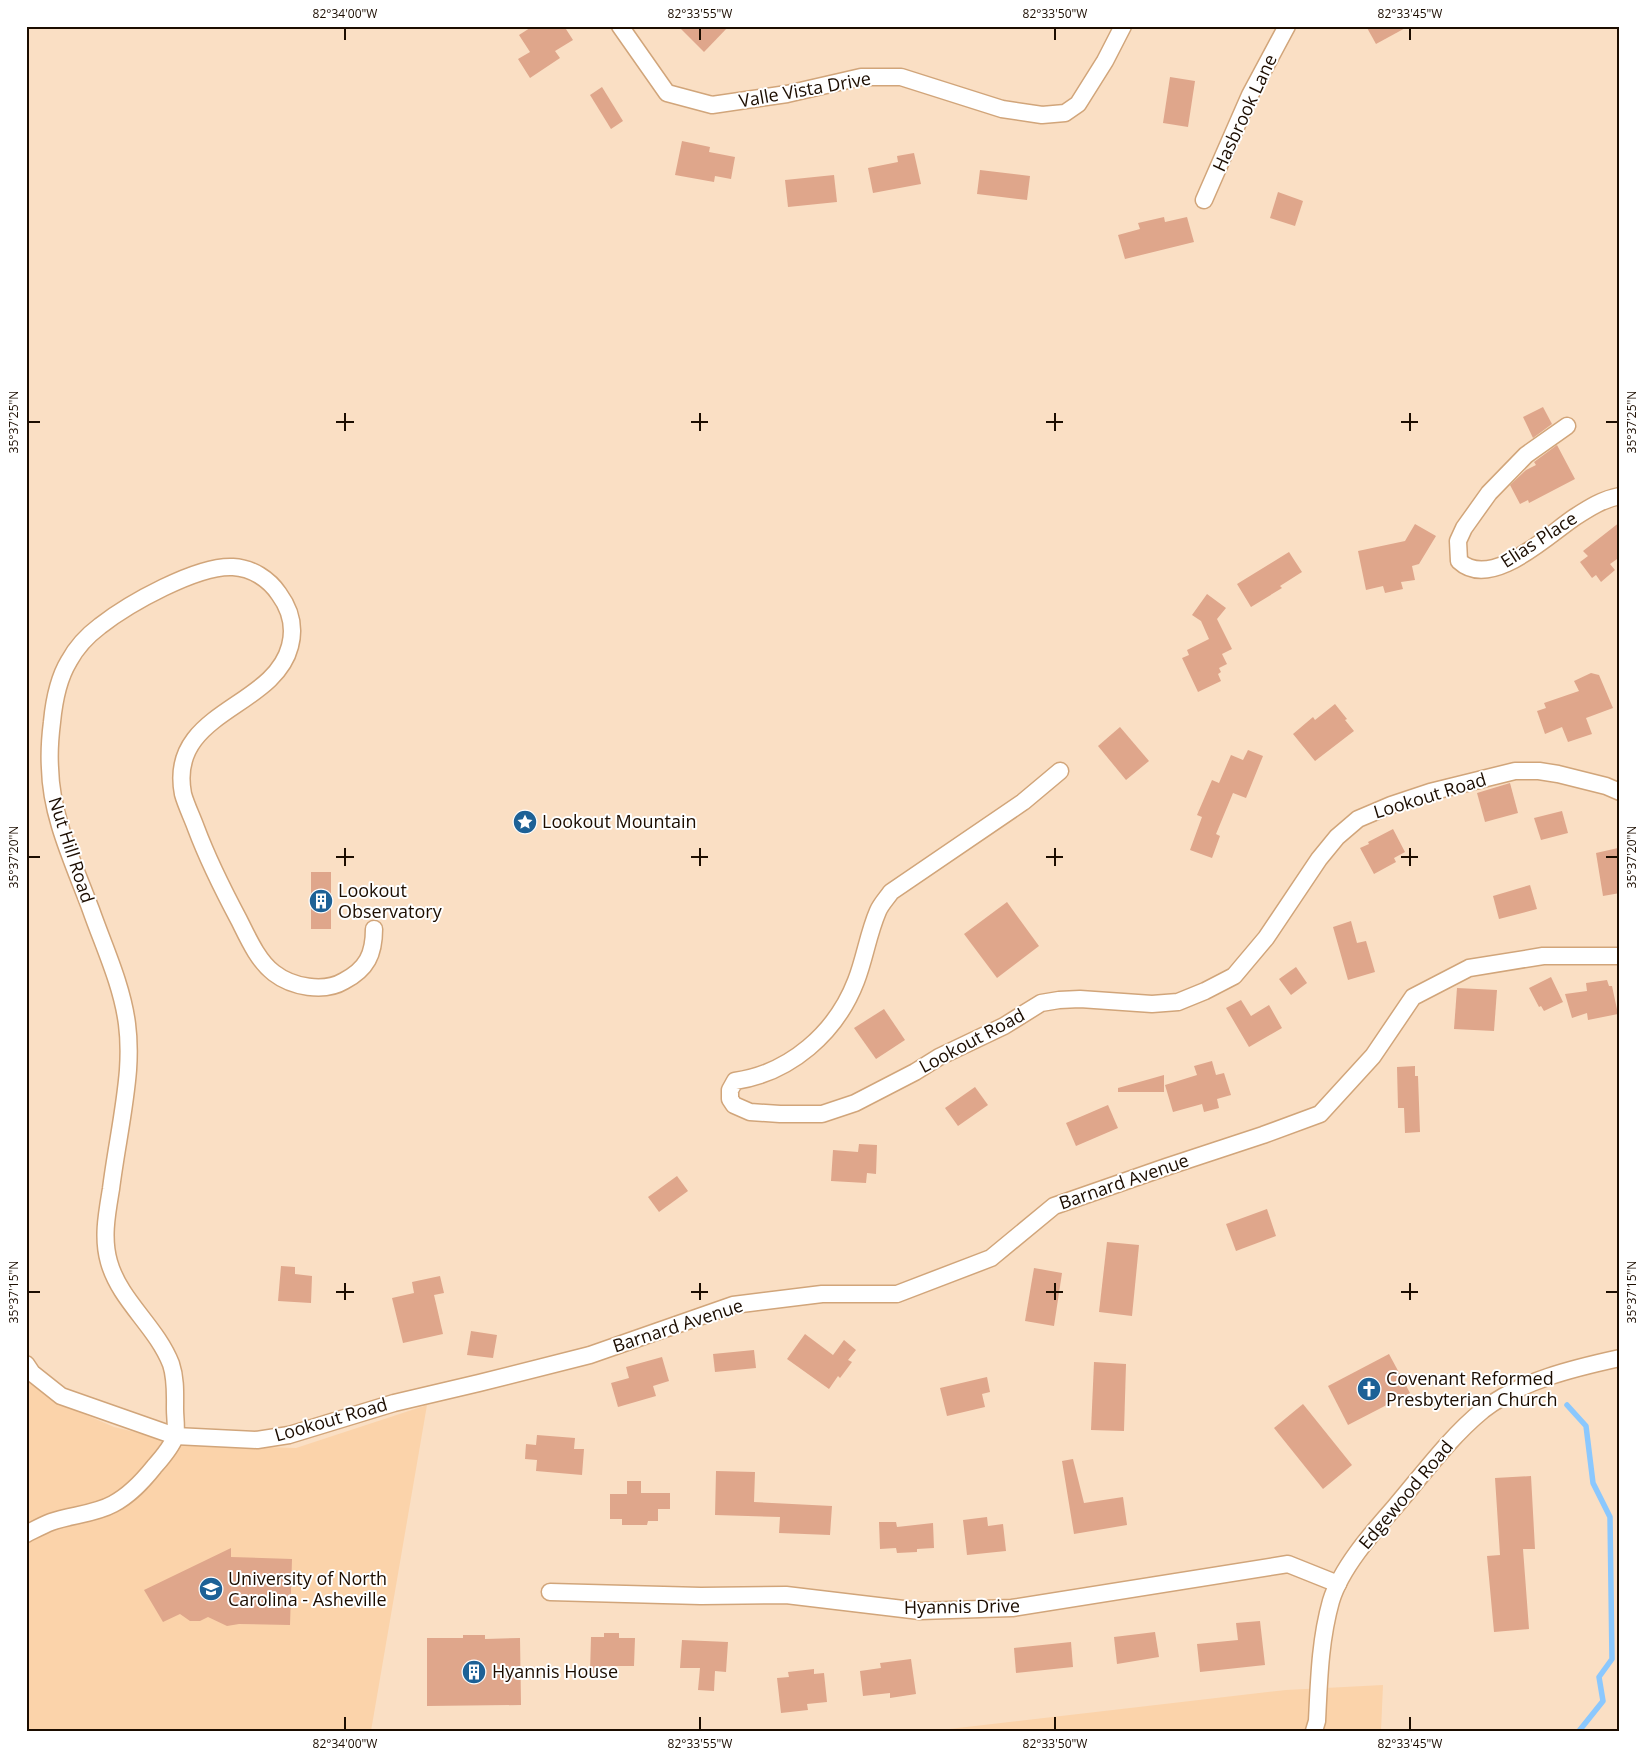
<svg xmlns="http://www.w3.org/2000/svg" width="1646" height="1757" font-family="'Open Sans',sans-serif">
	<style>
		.built { fill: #fbd3aa }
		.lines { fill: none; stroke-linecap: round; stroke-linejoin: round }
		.stream { stroke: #8bc8fe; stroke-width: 5.5 }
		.building { fill: #dfa68b }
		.street-casing { stroke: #d1a57a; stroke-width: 19 }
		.street { stroke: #fff; stroke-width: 16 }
		.ticks { fill: none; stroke: #1c0d00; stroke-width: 2 }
		.labels { text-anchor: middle; stroke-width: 4; stroke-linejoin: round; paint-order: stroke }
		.street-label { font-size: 18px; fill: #1c0d00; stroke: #fff }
		.poi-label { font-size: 18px; fill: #1c0d00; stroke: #fff; text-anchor: start }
		.neatline { fill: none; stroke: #1c0d00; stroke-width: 2 }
		.ticks-label { font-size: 12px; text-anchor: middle; fill: #1c0d00 }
	</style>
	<rect width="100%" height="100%" fill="#fadfc4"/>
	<g class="built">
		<polygon points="26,1379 52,1400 114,1427 189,1445 296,1448 427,1405 371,1731 26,1731"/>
		<polygon points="1383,1685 1381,1731 932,1731 1286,1690"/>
	</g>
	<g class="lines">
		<polyline class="stream" points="1567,1405 1586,1426 1593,1483 1610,1517 1612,1659 1599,1677 1603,1701 1579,1731"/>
	</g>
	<g class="building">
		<polygon points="533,26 564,26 573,40 555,51 560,58 530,78 518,59 530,52 519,35"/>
		<polygon points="678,26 729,26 704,52"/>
		<polygon points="1366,26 1409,26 1376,44"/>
		<polygon points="1170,77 1195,81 1188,127 1163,123"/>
		<polygon points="602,87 623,121 611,129 590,95"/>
		<polygon points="682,141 710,147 709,152 735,157 731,179 715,176 714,182 675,175"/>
		<polygon points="914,153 921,184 873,193 868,168 898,162 897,156"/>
		<polygon points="980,170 1030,176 1027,200 977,194"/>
		<polygon points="834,175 837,202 788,207 785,180"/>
		<polygon points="1278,192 1303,201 1295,226 1270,218"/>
		<polygon points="1164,217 1165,222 1187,217 1194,242 1125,259 1118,235 1140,229 1138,223"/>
		<polygon points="1543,407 1552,424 1533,438 1523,417"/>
		<polygon points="1557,445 1575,479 1529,503 1528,500 1520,504 1510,485 1526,470 1536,465 1534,462"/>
		<polygon points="1620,522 1620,557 1610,564 1615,570 1601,582 1596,575 1592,578 1580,562 1588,556 1583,551"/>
		<polygon points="1415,524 1436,536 1419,564 1412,566 1415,580 1401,582 1403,589 1385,593 1383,586 1366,590 1358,551 1405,541"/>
		<polygon points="1289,552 1302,572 1280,586 1282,588 1251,607 1237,584"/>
		<polygon points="1207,594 1226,608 1217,619 1232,649 1222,654 1227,664 1219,668 1221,672 1218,674 1221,681 1198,692 1182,658 1189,655 1187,650 1209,639 1201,621 1192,615"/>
		<polygon points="1591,673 1599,675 1613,708 1586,718 1592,734 1568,742 1562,727 1545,734 1537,711 1546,708 1544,703 1579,691 1574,681"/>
		<polygon points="1335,704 1347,719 1345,720 1354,731 1315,761 1293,734 1313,717 1315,720"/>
		<polygon points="1120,727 1149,761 1126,780 1098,746"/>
		<polygon points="1248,750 1263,756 1246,798 1233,793 1216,834 1220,836 1212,858 1190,850 1202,817 1197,815 1212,780 1219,783 1231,755 1243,760"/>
		<polygon points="1510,783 1518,813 1485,822 1477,793"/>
		<polygon points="1562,811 1568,833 1541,840 1534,818"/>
		<polygon points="1393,829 1405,852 1394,858 1396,862 1374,874 1360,848 1369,844 1368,842"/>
		<polygon points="1618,848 1620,858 1620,893 1603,896 1596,853"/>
		<rect x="311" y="872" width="20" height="57"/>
		<polygon points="1530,885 1537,909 1499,919 1493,896"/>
		<polygon points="1007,902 1039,946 997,978 964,934"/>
		<polygon points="1351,921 1357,943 1366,941 1375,972 1348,980 1333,927"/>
		<polygon points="1296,967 1307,983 1291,995 1279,979"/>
		<polygon points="1551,977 1563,1002 1544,1011 1541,1006 1539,1007 1529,988"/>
		<polygon points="1607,980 1609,986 1612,986 1618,1014 1588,1020 1587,1013 1572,1018 1565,994 1587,991 1586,983"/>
		<polygon points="1457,988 1497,990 1494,1031 1454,1029"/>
		<polygon points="1241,1000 1251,1016 1269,1005 1282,1028 1249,1047 1226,1008"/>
		<polygon points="884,1009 905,1040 876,1059 854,1028"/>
		<polygon points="1212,1061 1216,1075 1224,1073 1231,1095 1217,1099 1219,1108 1204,1112 1202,1104 1173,1112 1165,1085 1197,1075 1194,1066"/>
		<polygon points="1415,1066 1415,1076 1418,1076 1420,1132 1405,1133 1404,1108 1398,1108 1397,1067"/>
		<polygon points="1164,1075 1164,1092 1118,1092 1118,1088"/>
		<polygon points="975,1087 988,1105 958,1126 945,1108"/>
		<polygon points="1108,1105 1118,1128 1076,1146 1066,1123"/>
		<polygon points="859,1144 877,1145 876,1174 867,1173 866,1183 831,1181 833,1150 858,1152"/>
		<polygon points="677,1176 688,1191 659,1212 648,1197"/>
		<polygon points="1267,1209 1276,1236 1236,1251 1226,1224"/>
		<polygon points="1107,1242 1139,1245 1132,1316 1099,1312"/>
		<polygon points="281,1266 295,1267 295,1274 312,1276 311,1303 278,1301"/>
		<polygon points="1034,1268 1062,1273 1054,1326 1025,1321"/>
		<polygon points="440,1276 444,1293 434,1295 443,1334 403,1343 392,1298 414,1293 412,1282"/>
		<polygon points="471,1331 497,1335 493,1358 467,1355"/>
		<polygon points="805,1334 833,1355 844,1340 856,1350 848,1360 852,1362 840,1378 838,1376 829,1389 787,1359"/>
		<polygon points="754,1350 756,1368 715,1372 713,1354"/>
		<polygon points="1389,1354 1410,1393 1348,1425 1328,1386"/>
		<polygon points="662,1357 669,1381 653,1386 656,1396 618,1407 611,1383 629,1378 626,1367"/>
		<polygon points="1094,1362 1126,1364 1124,1431 1091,1430"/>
		<polygon points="987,1377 990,1392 982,1394 985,1407 947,1416 940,1388"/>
		<polygon points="1303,1404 1352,1465 1323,1489 1274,1428"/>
		<polygon points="537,1435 575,1438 574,1449 584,1449 582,1475 536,1471 537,1460 525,1459 526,1444 536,1445"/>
		<polygon points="1073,1459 1084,1503 1123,1497 1127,1525 1074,1534 1062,1461"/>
		<polygon points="716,1471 755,1472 754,1502 832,1506 830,1535 779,1533 780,1517 715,1515"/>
		<polygon points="1531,1476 1535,1549 1523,1549 1529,1629 1494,1632 1487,1556 1500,1555 1495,1478"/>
		<polygon points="627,1481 641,1481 641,1493 670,1493 670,1509 658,1509 658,1521 648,1521 647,1525 622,1525 622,1519 610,1519 610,1494 627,1494"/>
		<polygon points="987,1517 988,1526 1003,1524 1006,1551 967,1555 963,1520"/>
		<polygon points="879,1522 896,1522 897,1527 933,1523 934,1548 917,1549 917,1552 897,1553 896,1548 880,1549"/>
		<polygon points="231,1548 231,1557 292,1559 290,1625 239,1624 227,1626 208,1617 200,1621 190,1621 180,1614 163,1622 144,1590"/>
		<polygon points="1260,1621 1265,1665 1200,1672 1197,1644 1238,1640 1236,1623"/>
		<polygon points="1155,1632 1159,1657 1117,1664 1114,1637"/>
		<polygon points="604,1633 619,1633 619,1638 635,1638 634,1666 605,1666 604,1674 590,1673 591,1637 604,1637"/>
		<polygon points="463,1635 485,1635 485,1639 520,1638 521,1705 427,1706 427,1638 463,1638"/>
		<polygon points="682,1640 728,1642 726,1672 715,1671 714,1691 698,1690 700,1668 680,1668"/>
		<polygon points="1071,1642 1073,1667 1016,1673 1014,1648"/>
		<polygon points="911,1659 916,1694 890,1698 890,1693 863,1696 860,1671 881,1668 880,1663"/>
		<polygon points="814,1669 814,1674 824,1673 827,1702 807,1704 808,1710 781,1713 777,1678 789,1677 788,1672"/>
	</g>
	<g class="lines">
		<g class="street-casing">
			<g id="street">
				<polyline points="620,26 667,93 712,105 787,94 861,77 901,77 1002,109 1042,115 1065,113 1078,104 1105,61 1123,26"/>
				<polyline points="1204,200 1250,95 1287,26"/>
				<path d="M 1567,426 L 1526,455 L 1489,493 L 1464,528 L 1458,541 L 1459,561 C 1491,591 1548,535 1575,517 C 1589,508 1603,499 1620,496"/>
				<path d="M 1060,771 L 1023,802 L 891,892 C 887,898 881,904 878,911 C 868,934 865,958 856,981 C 836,1033 790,1073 735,1081 L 730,1090 L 730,1099 L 734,1105 L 750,1112 L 780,1114 L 822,1114 L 855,1103 L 915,1072 L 939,1057 L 1004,1026 L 1041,1003 L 1059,1000 L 1080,999 L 1152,1004 L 1178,1002 L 1205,991 L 1234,976 L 1266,938 L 1319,859 L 1337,837 L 1358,819 L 1391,805 L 1430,792 L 1515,771 L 1539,771 L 1558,774 L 1606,786 L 1620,792"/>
				<polyline points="26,1364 32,1373 61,1396 175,1436 257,1440 289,1435 394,1403 479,1383 590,1355 733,1305 822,1294 897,1294 991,1258 1054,1206 1166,1167 1263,1135 1320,1114 1373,1056 1413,997 1469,968 1543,956 1620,956"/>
				<path d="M 26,1534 C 34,1530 43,1525 51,1522 C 71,1515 95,1514 113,1504 C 130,1495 142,1482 154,1467 C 161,1459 171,1448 175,1437 C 177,1429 175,1418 175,1409 C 175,1394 176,1379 171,1364 C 156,1326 120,1301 109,1262 C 102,1238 107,1213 111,1189 C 116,1149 125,1109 128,1070 C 129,1055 129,1039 127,1024 C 122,985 104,947 91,910 C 74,864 51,817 50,768 C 49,753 50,738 52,722 C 54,701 58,679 69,661 C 76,648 88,635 100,626 C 128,604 197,565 233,567 C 252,568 269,579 279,594 C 290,609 295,627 290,646 C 274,709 167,711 183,794 C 186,805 192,817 196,828 C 208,860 223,890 239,920 C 248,938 258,961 274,973 C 292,987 324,993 344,981 C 367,969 374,954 374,929"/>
				<polyline points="550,1592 701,1596 786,1595 920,1611 1012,1608 1288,1564 1338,1584"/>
				<path d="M 1314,1731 L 1317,1721 C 1319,1680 1320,1640 1331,1601 C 1341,1568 1372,1533 1394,1508 C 1423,1474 1449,1438 1483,1410 C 1520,1381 1574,1368 1620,1358"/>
			</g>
		</g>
		<use href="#street" class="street"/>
	</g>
	<path class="ticks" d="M 345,28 L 345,40M 700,28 L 700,40M 1055,28 L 1055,40M 1410,28 L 1410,40M 345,413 L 345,431M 700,413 L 700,431M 1055,413 L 1055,431M 1410,413 L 1410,431M 28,422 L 40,422M 336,422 L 354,422M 691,422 L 708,422M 1046,422 L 1063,422M 1401,422 L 1418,422M 1606,422 L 1618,422M 345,848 L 345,866M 700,848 L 700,866M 1055,848 L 1055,866M 1410,848 L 1410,866M 28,857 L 40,857M 336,857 L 354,857M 691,857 L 708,857M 1046,857 L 1063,857M 1401,857 L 1418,857M 1606,857 L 1618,857M 345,1283 L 345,1300M 700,1283 L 700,1300M 1055,1283 L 1055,1300M 1410,1283 L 1410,1300M 28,1292 L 40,1292M 336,1292 L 354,1292M 691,1292 L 708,1292M 1046,1292 L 1063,1292M 1401,1292 L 1418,1292M 1606,1292 L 1618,1292M 345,1717 L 345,1730M 700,1717 L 700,1730M 1055,1717 L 1055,1730M 1410,1717 L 1410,1730"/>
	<defs>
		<g id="sight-disc" transform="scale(1.25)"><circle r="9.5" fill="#1d6196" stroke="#fff"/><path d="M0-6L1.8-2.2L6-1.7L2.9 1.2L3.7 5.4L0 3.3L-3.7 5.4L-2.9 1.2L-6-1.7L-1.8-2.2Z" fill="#fff"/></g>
		<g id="building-disc" transform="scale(1.25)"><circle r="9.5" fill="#1d6196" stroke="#fff"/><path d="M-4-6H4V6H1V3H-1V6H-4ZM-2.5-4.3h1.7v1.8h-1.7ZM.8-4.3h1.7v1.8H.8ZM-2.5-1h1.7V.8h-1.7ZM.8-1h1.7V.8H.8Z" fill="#fff"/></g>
		<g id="church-disc" transform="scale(1.25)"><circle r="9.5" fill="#1d6196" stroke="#fff"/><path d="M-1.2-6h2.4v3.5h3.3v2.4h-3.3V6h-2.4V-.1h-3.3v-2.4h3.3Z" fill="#fff"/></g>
		<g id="university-disc" transform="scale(1.25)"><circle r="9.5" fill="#1d6196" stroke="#fff"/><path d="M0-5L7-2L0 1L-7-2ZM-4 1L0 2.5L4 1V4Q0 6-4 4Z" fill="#fff"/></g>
	</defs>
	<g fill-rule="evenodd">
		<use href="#sight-disc" x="525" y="822"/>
		<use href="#building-disc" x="321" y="901"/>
		<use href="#church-disc" x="1369" y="1389"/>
		<use href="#university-disc" x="211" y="1589"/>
		<use href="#building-disc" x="474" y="1672"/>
	</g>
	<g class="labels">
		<g class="street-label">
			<text transform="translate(805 90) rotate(-10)" y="6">Valle Vista Drive</text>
			<text transform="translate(1245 113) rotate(-65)" y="6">Hasbrook Lane</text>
			<text transform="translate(1539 540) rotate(-33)" y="6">Elias Place</text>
			<text transform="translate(1430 796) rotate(-17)" y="6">Lookout Road</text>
			<text transform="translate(71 850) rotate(72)" y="6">Nut Hill Road</text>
			<text transform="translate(972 1041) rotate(-28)" y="6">Lookout Road</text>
			<text transform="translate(1124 1182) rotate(-19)" y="6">Barnard Avenue</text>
			<text transform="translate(678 1326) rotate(-18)" y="6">Barnard Avenue</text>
			<text transform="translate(331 1420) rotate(-16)" y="6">Lookout Road</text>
			<text transform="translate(1406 1495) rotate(-50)" y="6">Edgewood Road</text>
			<text transform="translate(962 1607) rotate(-1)" y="6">Hyannis Drive</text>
		</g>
		<g class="poi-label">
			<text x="542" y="828">Lookout Mountain</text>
			<text x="338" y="897">Lookout<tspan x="338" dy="21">Observatory</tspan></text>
			<text x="1386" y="1385">Covenant Reformed<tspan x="1386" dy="21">Presbyterian Church</tspan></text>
			<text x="228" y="1585">University of North<tspan x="228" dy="21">Carolina - Asheville</tspan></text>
			<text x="492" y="1678">Hyannis House</text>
		</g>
	</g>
	<rect width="1646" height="1757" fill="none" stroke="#ffffff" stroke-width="55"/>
	<rect x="28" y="28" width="1590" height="1702" class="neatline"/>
	<g class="ticks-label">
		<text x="345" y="18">82°34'00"W</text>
		<text x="700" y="18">82°33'55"W</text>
		<text x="1055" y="18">82°33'50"W</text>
		<text x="1410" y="18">82°33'45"W</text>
		<text transform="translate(14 422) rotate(-90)" y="4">35°37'25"N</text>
		<text transform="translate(1632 422) rotate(-90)" y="4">35°37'25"N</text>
		<text transform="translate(14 857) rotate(-90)" y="4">35°37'20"N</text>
		<text transform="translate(1632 857) rotate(-90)" y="4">35°37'20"N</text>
		<text transform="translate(14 1292) rotate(-90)" y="4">35°37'15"N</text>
		<text transform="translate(1632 1292) rotate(-90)" y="4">35°37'15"N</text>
		<text x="345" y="1748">82°34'00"W</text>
		<text x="700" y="1748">82°33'55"W</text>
		<text x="1055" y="1748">82°33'50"W</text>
		<text x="1410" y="1748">82°33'45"W</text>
	</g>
</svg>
